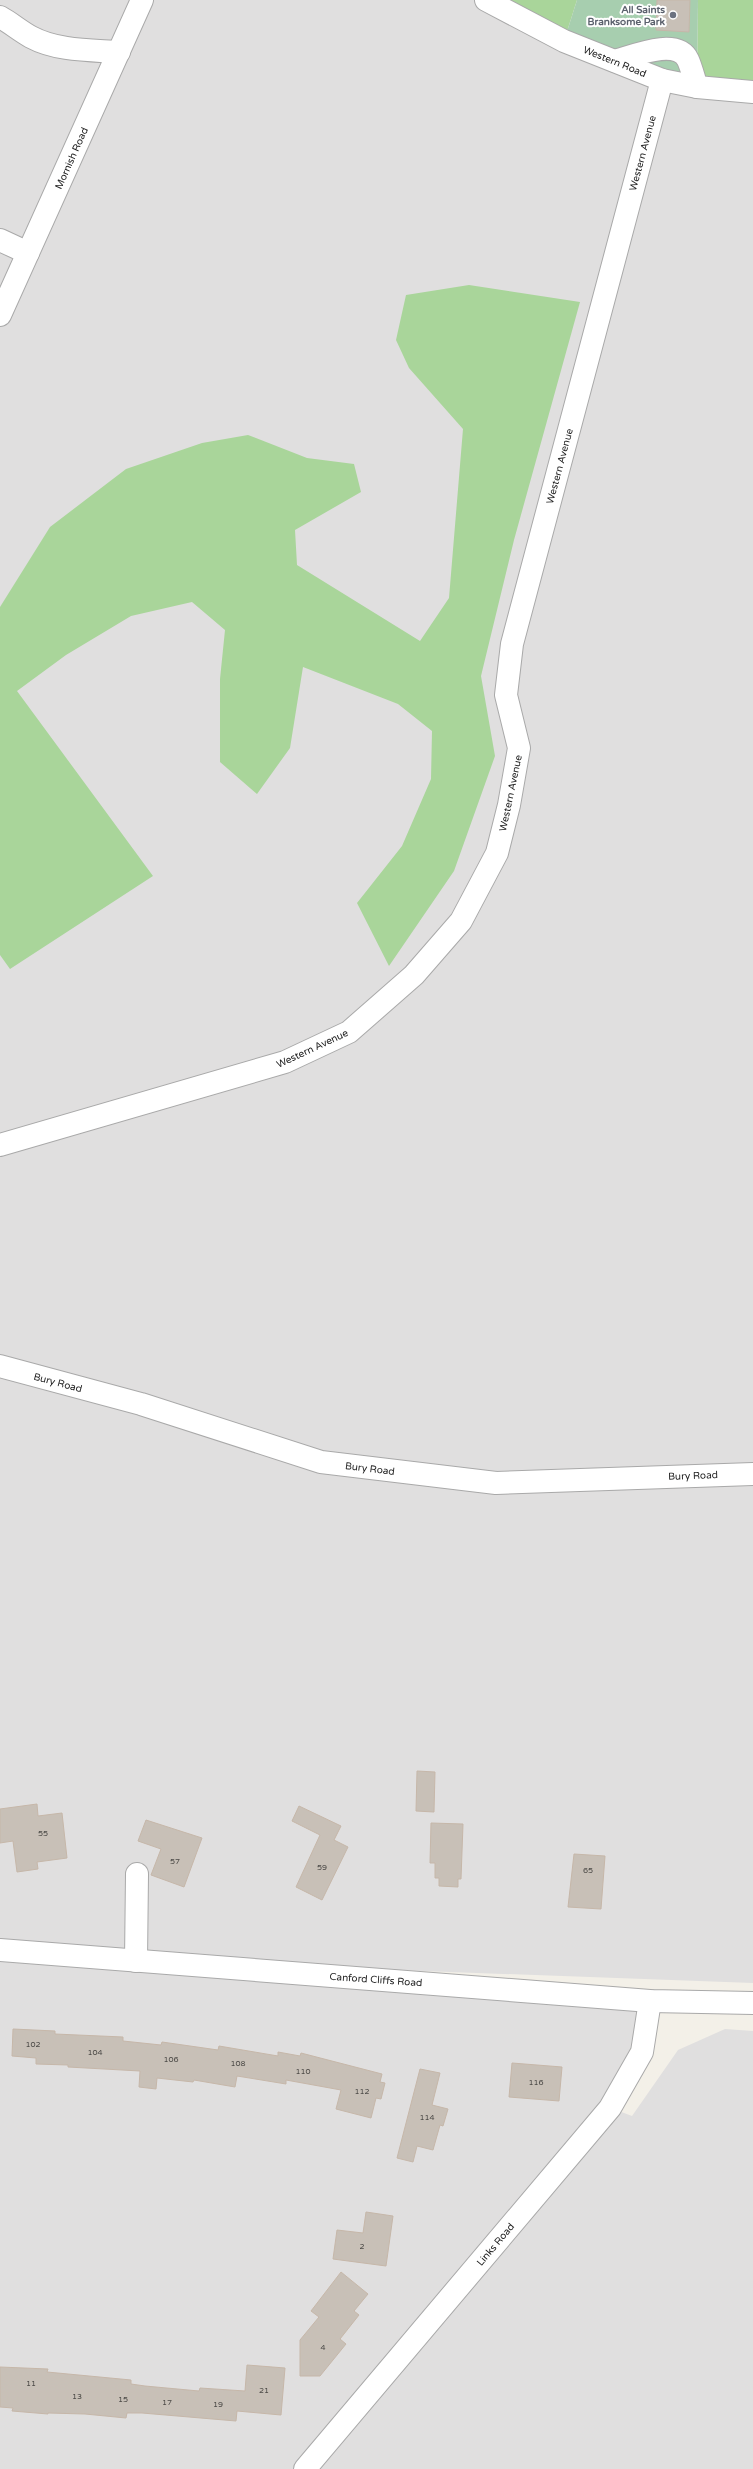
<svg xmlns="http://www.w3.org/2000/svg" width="753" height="2469" font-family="'Varela Round',sans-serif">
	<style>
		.residential { fill: #e0dfdf }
		.forest { fill: #a9d59a }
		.cemetery { fill: #a7ceaf }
		.building { fill: #c8c0b7; stroke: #c6b7a9 }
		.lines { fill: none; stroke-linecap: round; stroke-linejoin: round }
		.minor-casing { stroke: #a9a9a9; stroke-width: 24 }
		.minor { stroke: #fff; stroke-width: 22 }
		.worship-dot { fill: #6b7280; stroke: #fff; stroke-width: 1.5 }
		.labels { text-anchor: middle; stroke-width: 4; stroke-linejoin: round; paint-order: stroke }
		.number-label { font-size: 8px; fill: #4c4a47 }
		.worship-label { font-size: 10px; font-weight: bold; fill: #5b616d; stroke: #fff; text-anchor: end }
		.street-label { font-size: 10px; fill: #222; stroke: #fff }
	</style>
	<rect width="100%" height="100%" fill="#f3f0e8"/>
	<polygon class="residential" points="0,0 486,0 753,92 753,1983 150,1961 650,2001 611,2108 632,2116 678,2050 725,2029 753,2031 753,2469 0,2469"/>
	<g class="forest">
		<polygon points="486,0 577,0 564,41"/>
		<polygon points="698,0 753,0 753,92 697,87"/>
		<polygon points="469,285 580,302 514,540 481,676 495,756 454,871 389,966 357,903 402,846 431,779 432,731 398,704 303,667 290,748 257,794 220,762 220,679 225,630 192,602 131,616 66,655 17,691 153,876 10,969 0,955 0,607 50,527 126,469 202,443 248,435 307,458 354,464 361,492 295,530 297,565 420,641 449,598 463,429 409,368 396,340 406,295"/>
	</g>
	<polygon class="cemetery" points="577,0 698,0 697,87 564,41"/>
	<g class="building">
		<polygon points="657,0 690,0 689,32 656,30"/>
		<polygon points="417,1771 435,1772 434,1812 416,1811"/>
		<polygon points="37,1804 38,1816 62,1813 67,1858 37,1862 38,1869 17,1872 13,1841 0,1843 0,1809"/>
		<polygon points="299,1806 341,1826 334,1840 348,1847 322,1900 296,1887 320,1835 292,1821"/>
		<polygon points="146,1820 202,1838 184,1887 151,1875 161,1849 138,1841"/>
		<polygon points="431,1823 463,1824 461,1879 458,1879 458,1887 439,1886 439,1878 435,1878 435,1863 430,1863"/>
		<polygon points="574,1854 605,1856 601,1909 568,1907"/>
		<polygon points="13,2029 55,2031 55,2034 123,2037 123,2041 161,2045 162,2042 218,2050 219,2046 278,2056 278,2052 300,2056 301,2053 382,2074 380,2082 385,2083 381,2099 376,2098 371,2118 336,2109 341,2090 286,2080 286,2084 237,2076 235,2087 194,2080 193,2082 157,2078 156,2089 139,2087 140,2071 68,2067 68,2065 36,2064 36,2058 12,2056"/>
		<polygon points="512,2063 562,2067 559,2101 509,2097"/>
		<polygon points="420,2069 440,2073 432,2105 448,2109 443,2126 440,2125 433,2150 417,2146 413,2162 397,2158"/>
		<polygon points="366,2212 393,2216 386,2266 333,2259 337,2230 363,2233"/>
		<polygon points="341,2272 368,2294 354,2311 359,2315 340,2339 346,2344 320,2376 300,2376 300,2340 319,2317 311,2311"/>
		<polygon points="247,2365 285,2368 281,2415 237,2411 236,2421 142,2413 127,2413 126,2418 85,2414 48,2413 48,2414 12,2411 13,2408 0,2407 0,2367 48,2369 47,2372 131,2380 131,2384 145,2386 199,2391 200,2388 245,2391"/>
	</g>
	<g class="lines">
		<g class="minor-casing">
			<g id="minor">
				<polyline points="486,0 564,41 662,80 697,87 753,92"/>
				<path d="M 0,17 C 11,23 20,31 31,37 C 57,51 90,50 119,52"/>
				<path d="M 615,61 C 633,56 677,37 688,60 C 692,69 694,79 697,87"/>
				<polyline points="0,240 28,253"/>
				<polyline points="0,315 142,0"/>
				<polyline points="0,1145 285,1062 349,1032 414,975 461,921 497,853 509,805 519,748 506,695 512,644 662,80"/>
				<polyline points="0,1366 141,1404 321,1462 496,1483 753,1474"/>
				<polyline points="0,1950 650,2001 753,2003"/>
				<polyline points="136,1961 137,1874"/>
				<polyline points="305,2469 610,2108 642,2052 650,2001"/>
			</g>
		</g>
		<use href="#minor" class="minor"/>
	</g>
	<circle class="worship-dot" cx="673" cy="15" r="4"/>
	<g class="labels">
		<g class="number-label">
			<text x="43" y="1836">55</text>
			<text x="175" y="1864">57</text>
			<text x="322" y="1870">59</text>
			<text x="588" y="1873">65</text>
			<text x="33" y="2047">102</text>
			<text x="95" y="2055">104</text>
			<text x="171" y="2062">106</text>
			<text x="238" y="2066">108</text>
			<text x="303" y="2074">110</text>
			<text x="536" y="2085">116</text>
			<text x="362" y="2094">112</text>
			<text x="427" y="2120">114</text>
			<text x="362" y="2249">2</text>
			<text x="323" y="2350">4</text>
			<text x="31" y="2386">11</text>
			<text x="264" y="2393">21</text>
			<text x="77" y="2399">13</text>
			<text x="123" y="2402">15</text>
			<text x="167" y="2405">17</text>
			<text x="218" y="2407">19</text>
		</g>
		<g class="worship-label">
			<text x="665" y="13">All Saints<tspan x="665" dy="12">Branksome Park</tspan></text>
		</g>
		<g class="street-label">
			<text transform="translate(615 61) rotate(22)" y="4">Western Road</text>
			<text transform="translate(642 153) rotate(-75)" y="4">Western Avenue</text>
			<text transform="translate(71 158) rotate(-66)" y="4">Mornish Road</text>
			<text transform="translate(559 466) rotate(-75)" y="4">Western Avenue</text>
			<text transform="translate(510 793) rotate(-78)" y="4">Western Avenue</text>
			<text transform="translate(312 1048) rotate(-25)" y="4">Western Avenue</text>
			<text transform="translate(58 1382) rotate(15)" y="4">Bury Road</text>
			<text transform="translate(370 1468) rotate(7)" y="4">Bury Road</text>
			<text transform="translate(693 1475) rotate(-2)" y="4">Bury Road</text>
			<text transform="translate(376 1979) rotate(4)" y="4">Canford Cliffs Road</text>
			<text transform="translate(495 2244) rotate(-50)" y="4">Links Road</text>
		</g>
	</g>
</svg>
